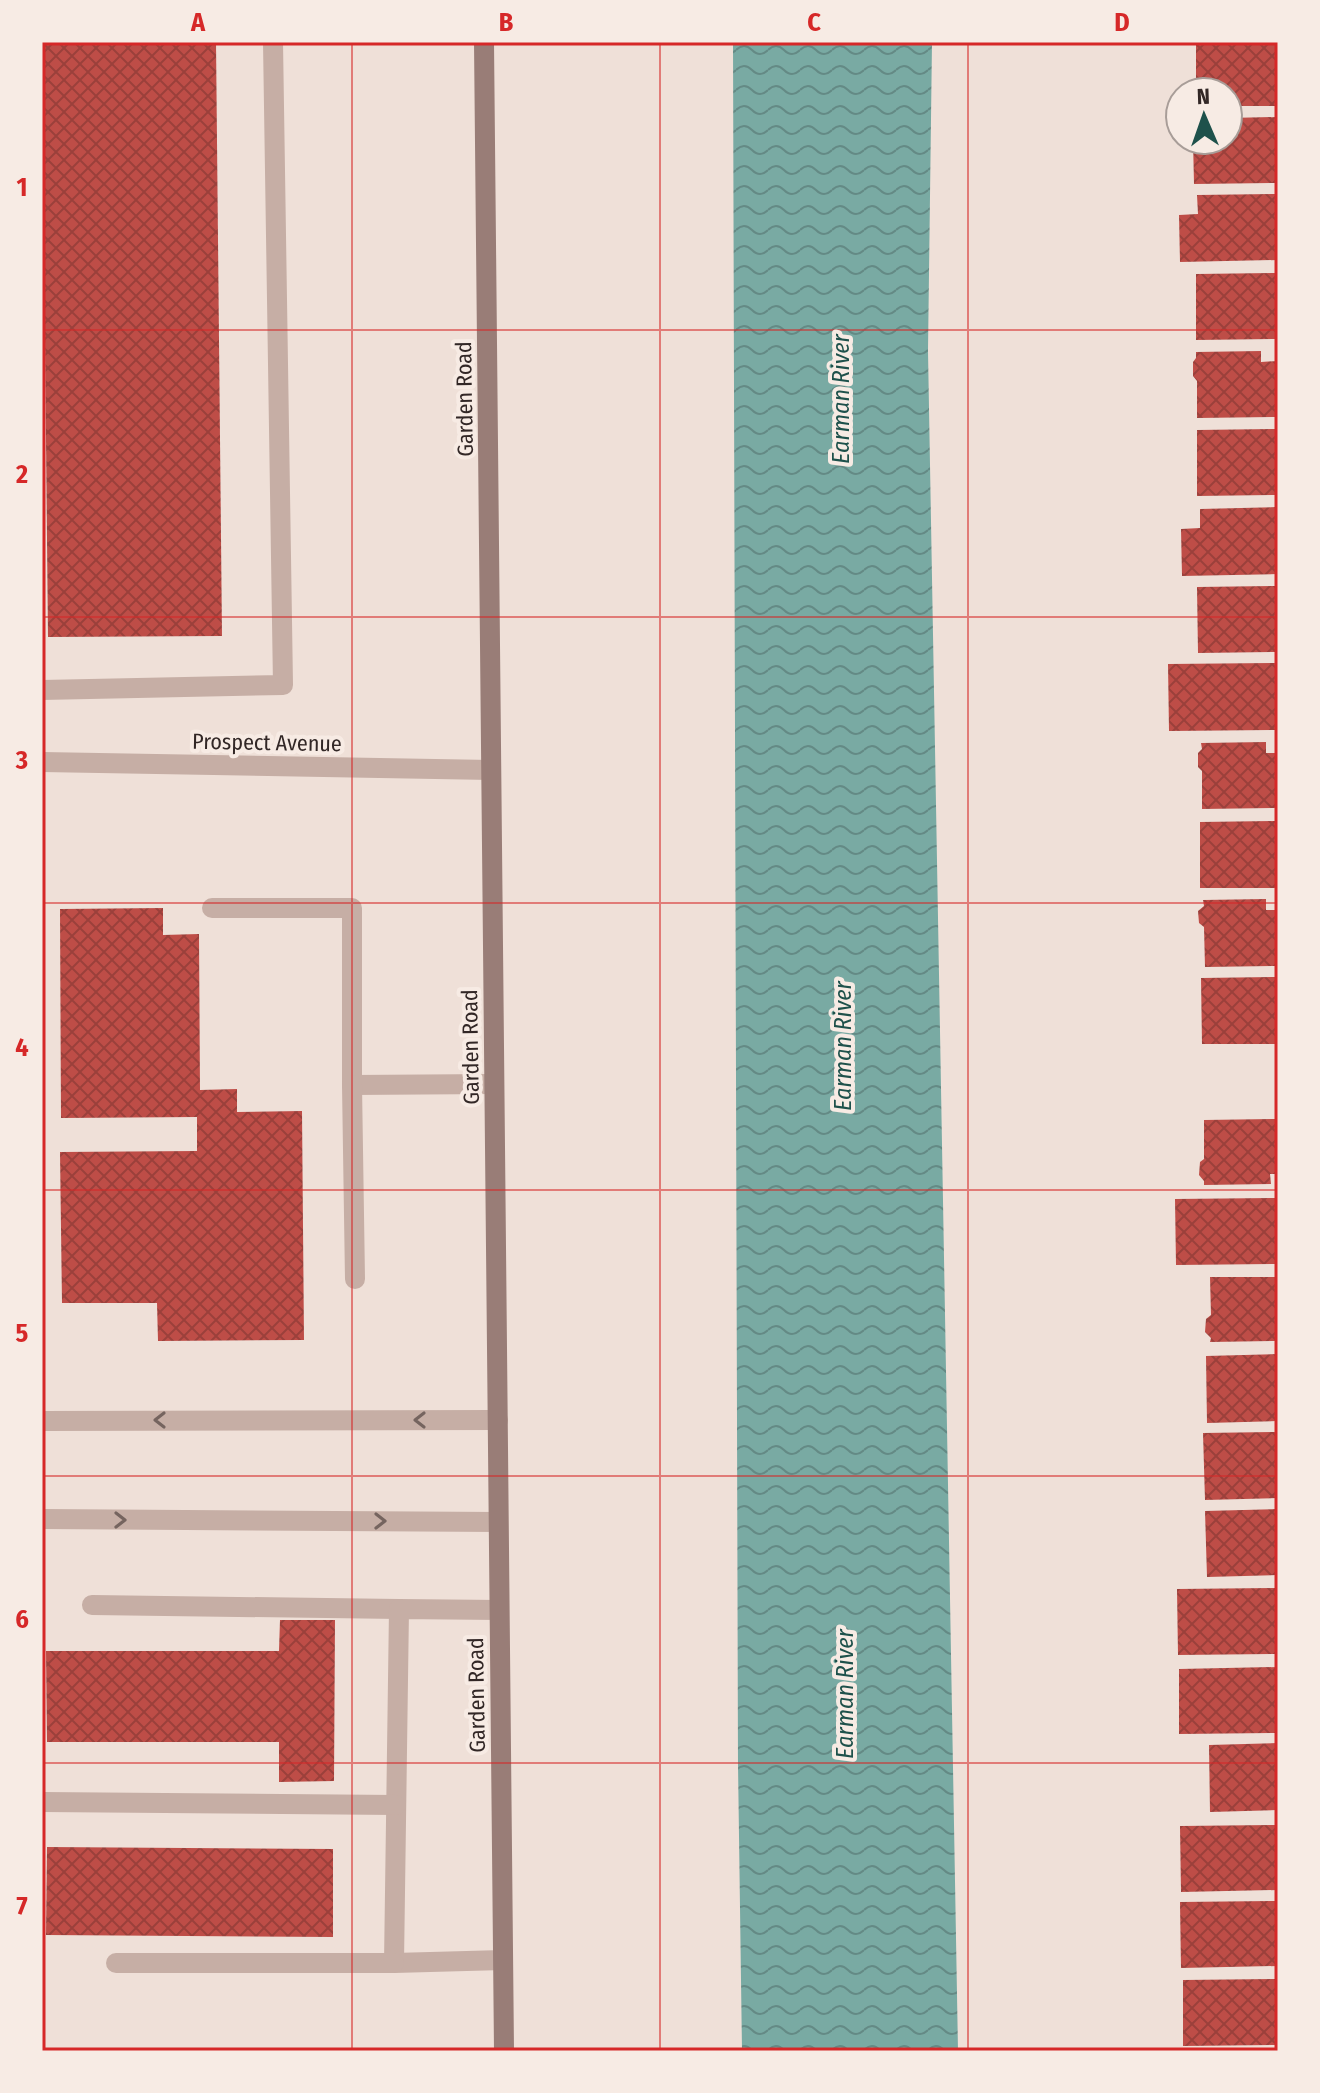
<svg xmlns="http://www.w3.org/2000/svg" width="1320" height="2093" font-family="'Fira Sans Condensed',sans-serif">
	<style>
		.water { fill: url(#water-waves) }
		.building { fill: url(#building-cross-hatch) }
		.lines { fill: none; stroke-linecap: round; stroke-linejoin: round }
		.lane { stroke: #c6aea5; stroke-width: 20 }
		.street { stroke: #c6aea5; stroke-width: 20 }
		.secondary { stroke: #997d77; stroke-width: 20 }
		.oneway { stroke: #75645f }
		.grid { fill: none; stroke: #d62828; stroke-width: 2; stroke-opacity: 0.55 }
		.labels { text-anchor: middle; stroke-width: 8; stroke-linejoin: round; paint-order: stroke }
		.street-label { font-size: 22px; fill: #322726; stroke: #f7ebe4 }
		.water-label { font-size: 24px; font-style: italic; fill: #1e514b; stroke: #f7ebe4 }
		.neatline { fill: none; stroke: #d62828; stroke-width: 3 }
		.grid-label { font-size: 26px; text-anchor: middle; font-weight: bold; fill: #d62828 }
	</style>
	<defs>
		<pattern id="water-waves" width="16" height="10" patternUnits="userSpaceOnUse" patternTransform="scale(2)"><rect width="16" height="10" fill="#79aaa3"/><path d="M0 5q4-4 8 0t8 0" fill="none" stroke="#648a85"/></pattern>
		<pattern id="building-cross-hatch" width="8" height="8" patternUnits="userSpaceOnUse" patternTransform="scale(2)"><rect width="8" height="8" fill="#be4d47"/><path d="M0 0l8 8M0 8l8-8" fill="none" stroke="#9b403b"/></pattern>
	</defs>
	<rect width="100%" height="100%" fill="#efe0d8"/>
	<polygon class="water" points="733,42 932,42 928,351 958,2051 742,2051 738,1764"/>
	<g class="building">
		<polygon points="42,42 216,42 222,636 48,637"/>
		<polygon points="1196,42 1278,42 1278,106 1228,106 1228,92 1196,92"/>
		<polygon points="1278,117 1278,183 1194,184 1193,140 1228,140 1228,118"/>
		<polygon points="1278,194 1278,260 1180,262 1179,215 1198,214 1197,195"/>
		<polygon points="1278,273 1278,339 1196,340 1196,274"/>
		<polygon points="1261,351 1261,362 1278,361 1278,417 1197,418 1197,381 1193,376 1193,362 1196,358 1196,352"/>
		<polygon points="1278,429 1278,495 1197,496 1197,430"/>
		<polygon points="1278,507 1278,574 1182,576 1181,529 1200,528 1200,509"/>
		<polygon points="1278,586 1278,652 1198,653 1197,587"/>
		<polygon points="1278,663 1276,730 1169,731 1168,664"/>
		<polygon points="1266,742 1266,753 1278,753 1278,808 1202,809 1202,771 1198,767 1198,753 1202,749 1201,743"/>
		<polygon points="1278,821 1278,888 1200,888 1200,822"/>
		<polygon points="1266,899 1266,910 1278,910 1278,966 1205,967 1204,927 1199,923 1198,911 1204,906 1203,900"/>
		<polygon points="163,908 163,935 199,934 200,1090 237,1089 237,1112 302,1111 304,1340 158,1341 157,1303 62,1303 60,1152 197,1151 197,1117 61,1118 60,909"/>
		<polygon points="1278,977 1278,1044 1202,1044 1201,978"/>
		<polygon points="1278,1119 1278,1174 1270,1174 1271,1184 1204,1185 1204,1181 1199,1175 1200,1162 1204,1159 1204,1120"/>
		<polygon points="1278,1198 1278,1264 1176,1265 1175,1199"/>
		<polygon points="1210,1277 1278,1277 1277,1341 1210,1342 1211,1338 1205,1332 1206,1319 1211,1315"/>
		<polygon points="1278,1354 1278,1421 1207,1423 1206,1356"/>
		<polygon points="1278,1432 1278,1498 1205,1500 1203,1433"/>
		<polygon points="1278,1509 1278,1575 1207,1577 1205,1511"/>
		<polygon points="1278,1588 1278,1654 1178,1655 1177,1589"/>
		<polygon points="280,1620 335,1620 334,1781 279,1782 279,1742 47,1742 46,1651 279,1651"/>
		<polygon points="1278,1667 1278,1733 1179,1734 1179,1669"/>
		<polygon points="1278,1743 1278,1810 1210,1812 1209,1745"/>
		<polygon points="1278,1825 1278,1890 1181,1892 1180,1826"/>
		<polygon points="47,1847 333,1849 333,1937 46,1935"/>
		<polygon points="1278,1901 1278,1966 1181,1968 1180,1902"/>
		<polygon points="1278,1979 1278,2045 1183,2046 1183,1980"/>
	</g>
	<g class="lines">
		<g class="lane">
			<polyline points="42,690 283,685 273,42"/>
			<polyline points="212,908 352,908 352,1085 494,1084"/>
			<polyline points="352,1085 355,1279"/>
			<polyline points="42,1421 498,1420"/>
			<polyline points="42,1519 498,1522"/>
			<polyline points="92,1605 399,1609"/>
			<polyline points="499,1610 399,1609 394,1963 503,1960"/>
			<polyline points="42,1802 396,1805"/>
			<polyline points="116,1963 394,1963"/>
		</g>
		<polyline class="street" points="42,762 491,770"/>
		<polyline class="secondary" points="484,42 504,2051"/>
	</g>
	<defs><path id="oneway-chevron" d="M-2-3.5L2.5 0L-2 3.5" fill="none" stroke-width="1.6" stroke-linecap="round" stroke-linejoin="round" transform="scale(2)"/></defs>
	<g class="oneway">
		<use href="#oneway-chevron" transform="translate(160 1420) rotate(180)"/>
		<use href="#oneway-chevron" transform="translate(420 1420) rotate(180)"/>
		<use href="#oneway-chevron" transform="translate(120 1520)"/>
		<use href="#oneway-chevron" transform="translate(380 1521)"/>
	</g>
	<path class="grid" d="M 352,42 L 352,2051M 660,42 L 660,2051M 968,42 L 968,2051M 42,330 L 1278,330M 42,617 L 1278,617M 42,903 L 1278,903M 42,1190 L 1278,1190M 42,1476 L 1278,1476M 42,1763 L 1278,1763"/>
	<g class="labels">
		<g class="street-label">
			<text transform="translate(464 399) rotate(-91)" y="8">Garden Road</text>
			<text transform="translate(267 742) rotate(1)" y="8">Prospect Avenue</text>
			<text transform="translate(470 1047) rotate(-91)" y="8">Garden Road</text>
			<text transform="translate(476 1695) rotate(-91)" y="8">Garden Road</text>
		</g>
		<g class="water-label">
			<text transform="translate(841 399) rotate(-90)" y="8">Earman River</text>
			<text transform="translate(843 1046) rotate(-90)" y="8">Earman River</text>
			<text transform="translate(845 1694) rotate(-90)" y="8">Earman River</text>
		</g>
	</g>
	<rect width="1320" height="2093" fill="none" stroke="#f7ebe4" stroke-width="88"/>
	<g transform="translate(1204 116) rotate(358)"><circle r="38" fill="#f7ebe4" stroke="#a89d98" stroke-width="2"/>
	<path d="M0-6L14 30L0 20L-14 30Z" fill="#1e514b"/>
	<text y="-12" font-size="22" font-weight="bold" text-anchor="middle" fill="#322726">N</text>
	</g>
	<rect x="44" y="44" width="1232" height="2005" class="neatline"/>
	<g class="grid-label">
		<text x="198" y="31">A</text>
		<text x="506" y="31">B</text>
		<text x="814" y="31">C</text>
		<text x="1122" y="31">D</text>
		<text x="22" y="196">1</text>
		<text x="22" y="483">2</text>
		<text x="22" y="769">3</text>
		<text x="22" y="1056">4</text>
		<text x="22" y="1342">5</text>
		<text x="22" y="1628">6</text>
		<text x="22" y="1915">7</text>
	</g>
</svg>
